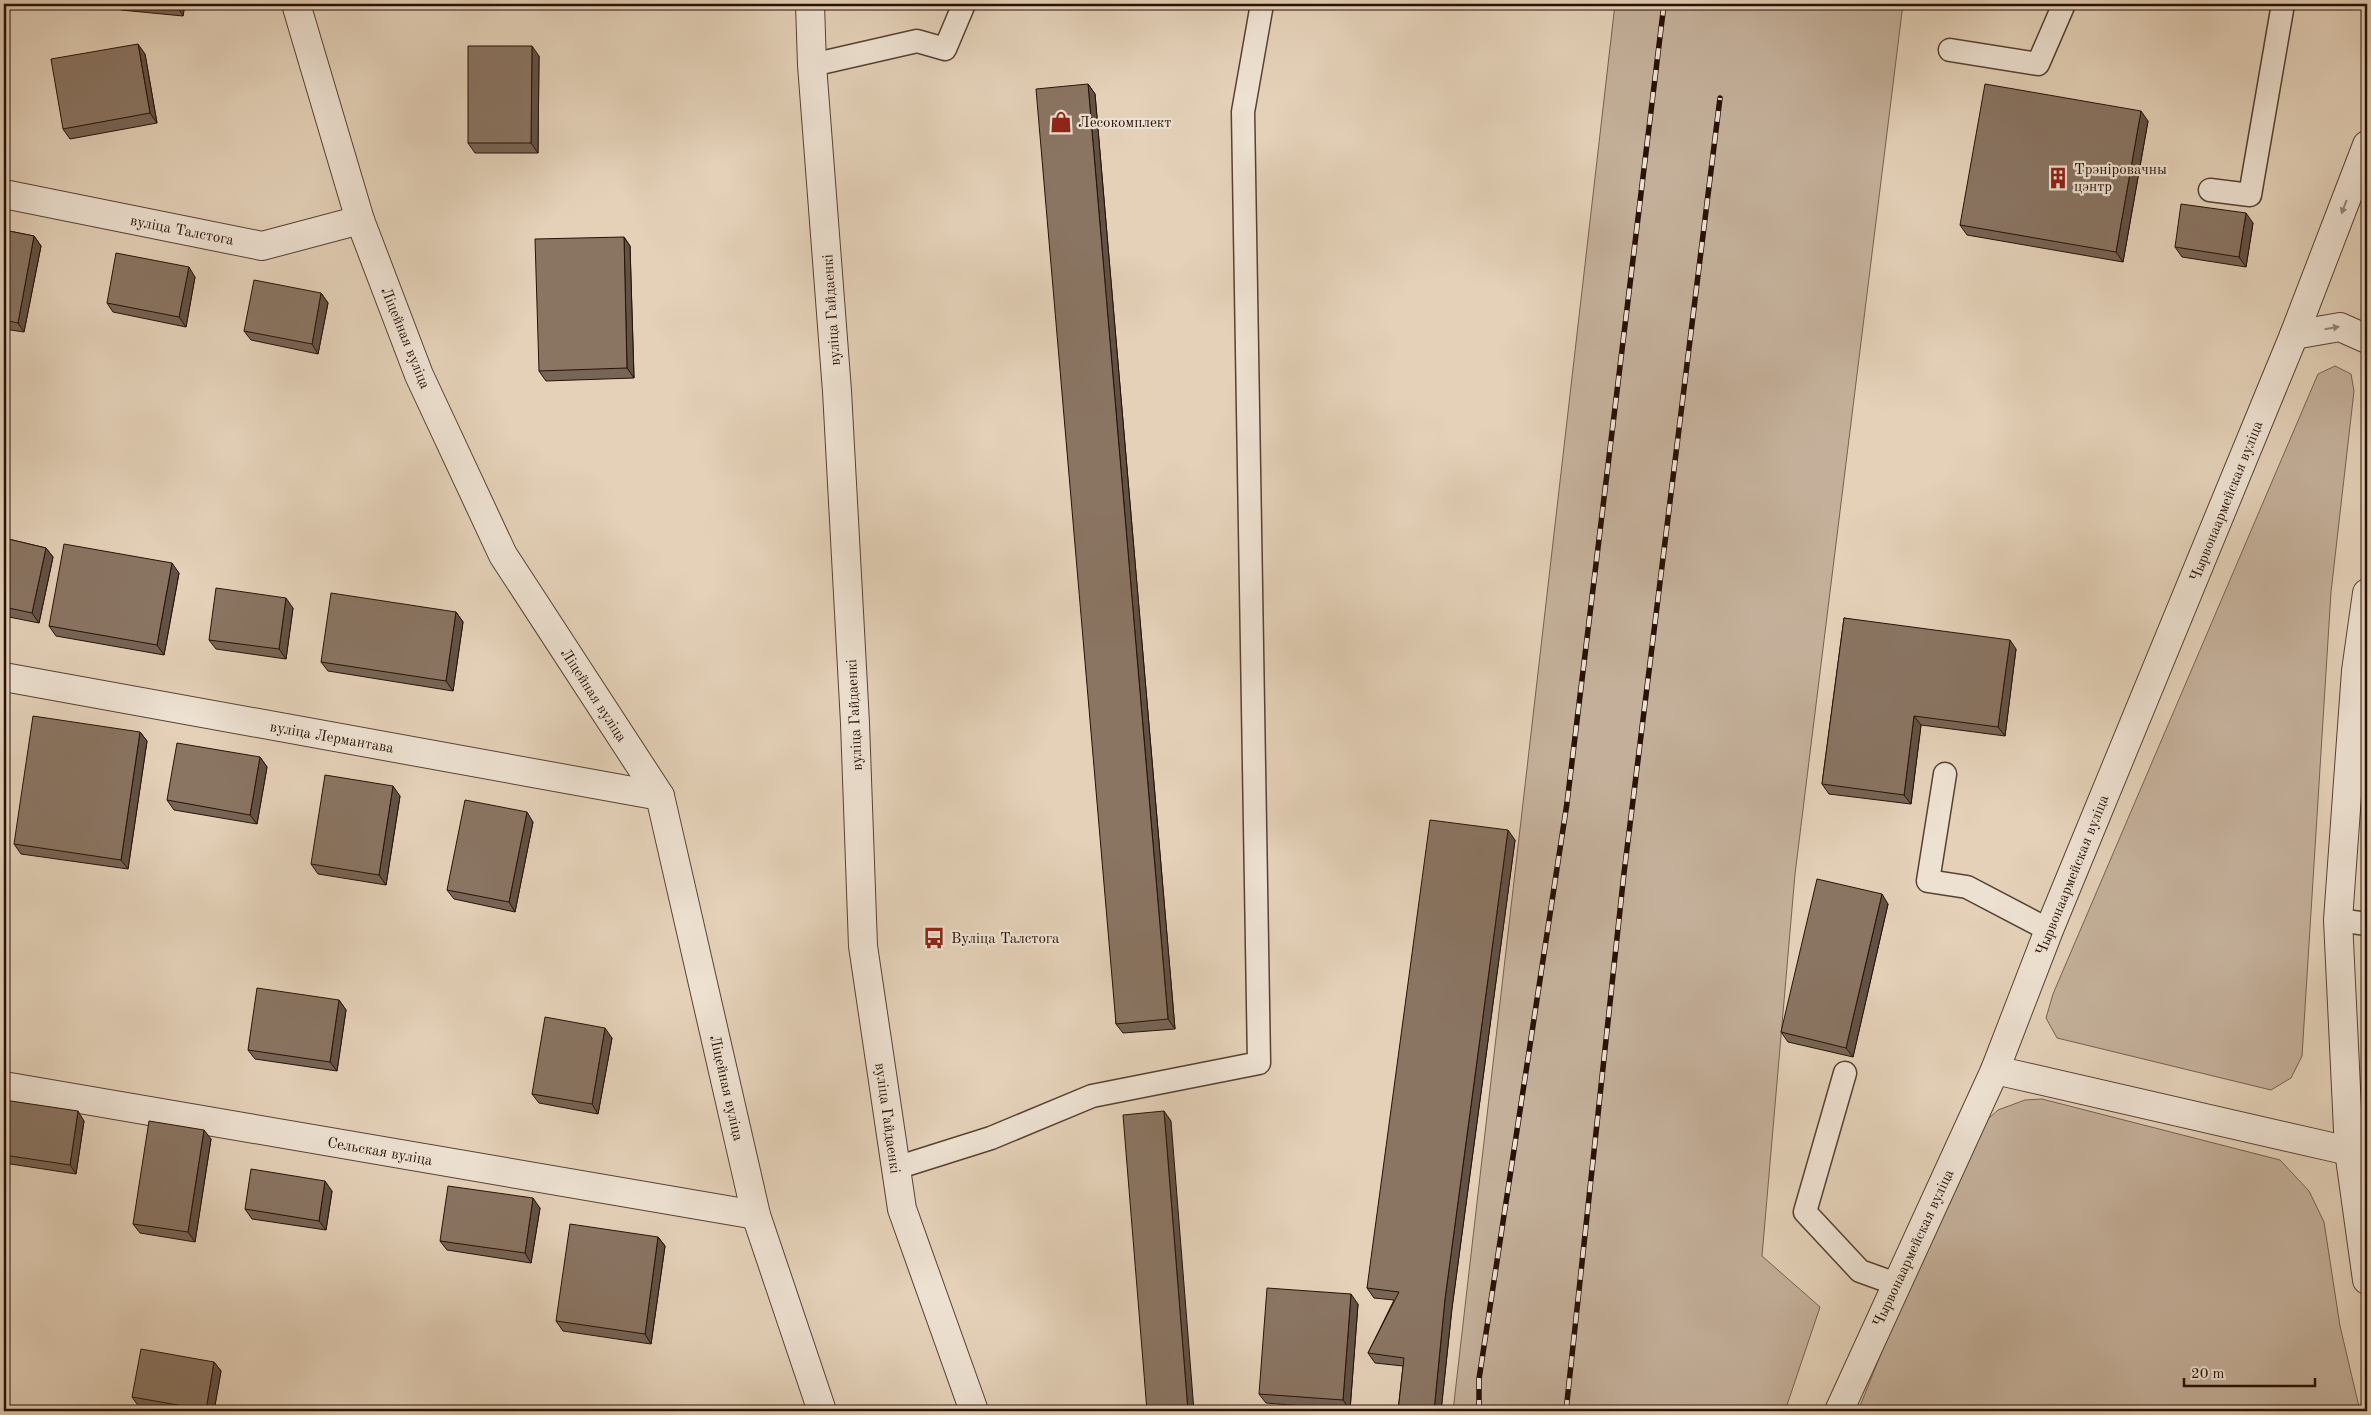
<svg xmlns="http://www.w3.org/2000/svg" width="2371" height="1415" font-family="'Old Standard TT',serif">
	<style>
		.green { fill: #c4b09a; stroke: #766050 }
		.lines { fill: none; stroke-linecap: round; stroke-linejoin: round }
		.service-casing { stroke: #574133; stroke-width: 25 }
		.minor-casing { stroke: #574133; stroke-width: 30 }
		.tertiary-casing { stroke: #574133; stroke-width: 30 }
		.service { stroke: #ede1d1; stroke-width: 22 }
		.minor { stroke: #ede1d1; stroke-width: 28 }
		.tertiary { stroke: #ede1d1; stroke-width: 28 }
		.rail-casing { stroke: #281107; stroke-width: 5.5 }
		.rail { stroke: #ede1d1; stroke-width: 4; stroke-dasharray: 11; stroke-linecap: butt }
		.wall { fill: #776555; stroke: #281107 }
		.shaded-wall { fill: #615245; stroke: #281107 }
		.building { fill: #8a7563; stroke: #281107 }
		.oneway { fill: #948376 }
		.labels { text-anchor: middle; stroke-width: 4.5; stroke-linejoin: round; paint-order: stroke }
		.poi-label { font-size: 15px; fill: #281107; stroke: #ede1d1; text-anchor: start }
		.street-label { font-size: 15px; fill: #281107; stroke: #ede1d1 }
	</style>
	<rect width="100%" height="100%" fill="#e4d1b8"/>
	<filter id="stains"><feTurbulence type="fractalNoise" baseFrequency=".004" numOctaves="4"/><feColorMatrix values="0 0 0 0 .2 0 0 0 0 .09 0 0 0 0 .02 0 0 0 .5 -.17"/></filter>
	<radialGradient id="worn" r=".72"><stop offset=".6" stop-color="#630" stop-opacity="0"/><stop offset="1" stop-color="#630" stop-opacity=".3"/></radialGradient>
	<g class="green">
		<polygon points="1615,4 1903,4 1795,874 1762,1256 1820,1307 1785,1411 1453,1411"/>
		<polygon points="2335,366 2351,374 2354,391 2331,592 2302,1056 2291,1078 2271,1090 2057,1038 2046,1018 2053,994 2318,374"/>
		<polygon points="2042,1099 2280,1160 2309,1191 2324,1222 2340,1326 2360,1411 1858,1411 1952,1177 1980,1126 1998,1110 2025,1100"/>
	</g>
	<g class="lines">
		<g class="service-casing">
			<g id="service">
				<polyline points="1950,50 2038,64 2064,4"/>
				<polyline points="812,65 917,41 945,49 964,4"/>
				<polyline points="2210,190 2250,195 2283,4"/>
				<polyline points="1945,774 1928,881 1967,887 2049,930"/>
				<polyline points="2338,920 2367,924"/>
				<polyline points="1845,1073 1805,1212 1860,1271 1896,1284"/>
				<polyline points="896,1168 991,1138 1092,1096 1259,1063 1243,112 1262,4"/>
			</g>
		</g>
		<g class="minor-casing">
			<g id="minor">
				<polyline points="296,4 360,220 419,375 503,555 660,796 756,1215 822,1411"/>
				<polyline points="4,194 262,246 360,220"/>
				<polyline points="4,677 660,796"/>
				<polyline points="4,1086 756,1215"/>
			</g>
		</g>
		<g class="tertiary-casing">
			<g id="tertiary">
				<polyline points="810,4 812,65 837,391 855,723 863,946 902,1209 974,1411"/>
				<polyline points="2294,335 2340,327 2367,339"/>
				<polyline points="2367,593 2356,671 2338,920 2349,1151 2367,1280"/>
				<polyline points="1995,1070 2349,1151"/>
				<polyline points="1839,1411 1995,1070 2049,930 2294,335 2367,145"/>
			</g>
		</g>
		<use href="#service" class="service"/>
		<use href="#minor" class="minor"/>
		<use href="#tertiary" class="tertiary"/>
		<g class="rail-casing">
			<g id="rail">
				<polyline points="1479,1411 1479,1379 1567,803 1664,4"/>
				<polyline points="1566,1411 1624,873 1720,98"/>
			</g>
		</g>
		<use href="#rail" class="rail"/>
	</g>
	<g class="wall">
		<polygon points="117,4 185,4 183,16 121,10"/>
		<polygon points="145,54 157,123 70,139 63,129"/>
		<polygon points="539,56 538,153 475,153 468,143"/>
		<polygon points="1088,84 1095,94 1175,1029 1123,1033 1116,1024"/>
		<polygon points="2148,121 2123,262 1967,235 1960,225"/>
		<polygon points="2253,223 2246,267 2182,257 2175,247"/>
		<polygon points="4,230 34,236 41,246 24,332 4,329"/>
		<polygon points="624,237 630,246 634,378 546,381 539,371"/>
		<polygon points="195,277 186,327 113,312 107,303"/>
		<polygon points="321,293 328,303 318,354 251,340 244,331"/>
		<polygon points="4,538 46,548 53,557 39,623 4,616"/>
		<polygon points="179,573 164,655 56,636 49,626"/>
		<polygon points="293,608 286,659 216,649 209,640"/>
		<polygon points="456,612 463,622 453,691 328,671 321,662"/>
		<polygon points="1844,618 2016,649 2005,736 1921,725 1911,804 1829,794 1822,784"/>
		<polygon points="140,732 147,741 128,869 21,854 14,844"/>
		<polygon points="260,757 267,767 257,824 174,810 167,800"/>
		<polygon points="400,796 386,885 318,874 311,864"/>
		<polygon points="533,822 515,912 454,899 447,890"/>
		<polygon points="1515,840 1452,1308 1441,1411 1398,1411 1403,1366 1375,1363 1368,1353 1394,1300 1374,1298 1367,1288"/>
		<polygon points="1888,904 1853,1057 1788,1042 1781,1032"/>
		<polygon points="339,1000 346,1010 337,1071 255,1059 248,1050"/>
		<polygon points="612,1038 598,1114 539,1103 532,1094"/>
		<polygon points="4,1100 84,1121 76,1174 4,1163"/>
		<polygon points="211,1139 195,1242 140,1233 133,1224"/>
		<polygon points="332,1191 326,1230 252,1219 245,1209"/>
		<polygon points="540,1208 531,1263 447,1250 440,1241"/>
		<polygon points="658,1237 665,1246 651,1344 563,1331 556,1321"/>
		<polygon points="1358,1304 1350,1410 1266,1403 1259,1394"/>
		<polygon points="214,1362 221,1371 214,1411 163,1411 139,1407 132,1397"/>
	</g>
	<g class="shaded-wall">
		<polygon points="177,4 185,4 183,16 177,6"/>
		<polygon points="138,44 145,54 157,123 150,113"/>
		<polygon points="532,46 539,56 538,153 531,143"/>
		<polygon points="1088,84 1095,94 1175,1029 1168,1019"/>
		<polygon points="2141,111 2148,121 2123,262 2116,252"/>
		<polygon points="2246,213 2253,223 2246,267 2239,257"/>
		<polygon points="34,236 41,246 24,332 18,323"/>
		<polygon points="624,237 630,246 634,378 627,368"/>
		<polygon points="189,267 195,277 186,327 179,317"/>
		<polygon points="321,293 328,303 318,354 312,344"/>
		<polygon points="46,548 53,557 39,623 32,613"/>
		<polygon points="172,563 179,573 164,655 157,645"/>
		<polygon points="286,598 293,608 286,659 279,649"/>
		<polygon points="456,612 463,622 453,691 446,681"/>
		<polygon points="2010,640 2016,649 2005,736 1998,727"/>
		<polygon points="1914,716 1921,725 1911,804 1904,795"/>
		<polygon points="140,732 147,741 128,869 121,860"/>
		<polygon points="260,757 267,767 257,824 250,815"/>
		<polygon points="393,786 400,796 386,885 379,875"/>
		<polygon points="527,812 533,822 515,912 509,902"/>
		<polygon points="1508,830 1515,840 1452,1308 1441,1411 1434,1411 1445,1299"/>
		<polygon points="1882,894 1888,904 1853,1057 1846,1048"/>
		<polygon points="339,1000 346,1010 337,1071 330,1062"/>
		<polygon points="605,1028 612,1038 598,1114 592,1104"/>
		<polygon points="78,1111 84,1121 76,1174 70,1165"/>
		<polygon points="1164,1111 1171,1121 1194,1411 1188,1411"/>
		<polygon points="204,1130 211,1139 195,1242 188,1232"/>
		<polygon points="325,1181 332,1191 326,1230 319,1221"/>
		<polygon points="533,1198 540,1208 531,1263 525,1253"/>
		<polygon points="658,1237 665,1246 651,1344 645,1334"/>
		<polygon points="1351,1294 1358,1304 1350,1410 1343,1400"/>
		<polygon points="214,1362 221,1371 214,1411 206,1411 206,1410"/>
	</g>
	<g class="building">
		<polygon points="152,4 177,4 177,6"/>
		<polygon points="138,44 150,113 63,129 51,59"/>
		<polygon points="468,46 532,46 531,143 468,143"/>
		<polygon points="1088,84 1168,1019 1116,1024 1036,89"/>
		<polygon points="1985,84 2141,111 2116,252 1960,225"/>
		<polygon points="2181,204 2246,213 2239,257 2175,247"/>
		<polygon points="4,230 34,236 18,323 4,320"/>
		<polygon points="624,237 627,368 539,371 535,239"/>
		<polygon points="116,253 189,267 179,317 107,303"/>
		<polygon points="254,280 321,293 312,344 244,331"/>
		<polygon points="4,538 46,548 32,613 4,607"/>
		<polygon points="64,544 172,563 157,645 49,626"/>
		<polygon points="216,588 286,598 279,649 209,640"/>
		<polygon points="331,593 456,612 446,681 321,662"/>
		<polygon points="1844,618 2010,640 1998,727 1914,716 1904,795 1822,784"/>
		<polygon points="33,716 140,732 121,860 14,844"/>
		<polygon points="177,743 260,757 250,815 167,800"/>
		<polygon points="325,775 393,786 379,875 311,864"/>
		<polygon points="465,800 527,812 509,902 447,890"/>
		<polygon points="1430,820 1508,830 1445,1299 1434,1411 1398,1411 1404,1358 1368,1353 1399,1292 1367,1288"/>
		<polygon points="1817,879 1882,894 1846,1048 1781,1032"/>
		<polygon points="257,988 339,1000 330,1062 248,1050"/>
		<polygon points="545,1017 605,1028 592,1104 532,1094"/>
		<polygon points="4,1100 78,1111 70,1165 4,1155"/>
		<polygon points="1164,1111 1188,1411 1147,1411 1123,1115"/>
		<polygon points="149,1121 204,1130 188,1232 133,1224"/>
		<polygon points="251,1169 325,1181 319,1221 245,1209"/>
		<polygon points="448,1186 533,1198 525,1253 440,1241"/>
		<polygon points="570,1224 658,1237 645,1334 556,1321"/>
		<polygon points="1267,1288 1351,1294 1343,1400 1259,1394"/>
		<polygon points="141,1349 214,1362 206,1410 132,1397"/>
	</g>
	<defs><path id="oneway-solid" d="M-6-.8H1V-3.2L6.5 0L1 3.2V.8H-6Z" transform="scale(1.25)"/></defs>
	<g class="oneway">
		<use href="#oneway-solid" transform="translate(2344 207) rotate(111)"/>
		<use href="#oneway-solid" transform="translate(2332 328) rotate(-10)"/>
	</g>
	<defs>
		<g id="shop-bare" transform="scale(1.725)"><path d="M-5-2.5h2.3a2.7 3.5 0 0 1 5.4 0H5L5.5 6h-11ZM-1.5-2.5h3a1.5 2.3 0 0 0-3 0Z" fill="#8f2418" stroke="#ede1d1" stroke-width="2.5" paint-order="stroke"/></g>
		<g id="building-bare" transform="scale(1.725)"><path d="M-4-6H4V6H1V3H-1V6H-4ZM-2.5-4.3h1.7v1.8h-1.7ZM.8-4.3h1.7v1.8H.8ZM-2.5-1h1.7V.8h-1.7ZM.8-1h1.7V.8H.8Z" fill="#8f2418" stroke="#ede1d1" stroke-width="2.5" paint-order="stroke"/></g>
		<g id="bus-bare" transform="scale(1.725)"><path d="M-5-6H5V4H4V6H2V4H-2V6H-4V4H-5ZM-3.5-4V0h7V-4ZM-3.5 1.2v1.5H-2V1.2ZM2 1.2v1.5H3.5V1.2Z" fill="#8f2418" stroke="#ede1d1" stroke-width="2.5" paint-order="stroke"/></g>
	</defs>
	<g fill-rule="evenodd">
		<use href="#shop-bare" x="1061" y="122"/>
		<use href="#building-bare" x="2058" y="178"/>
		<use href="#bus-bare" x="934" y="938"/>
	</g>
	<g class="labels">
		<g class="poi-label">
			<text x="1078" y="127">Лесокомплект</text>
			<text x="2074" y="174">Трэніровачны<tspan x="2074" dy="17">цэнтр</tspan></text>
			<text x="951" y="943">Вуліца Талстога</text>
		</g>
		<g class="street-label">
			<text transform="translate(182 230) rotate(11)" y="5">вуліца Талстога</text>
			<text transform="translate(831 310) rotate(-94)" y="5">вуліца Гайдаенкі</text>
			<text transform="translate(406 338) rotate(68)" y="5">Ліцейная вуліца</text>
			<text transform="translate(2226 501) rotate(-68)" y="5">Чырвонаармейская вуліца</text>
			<text transform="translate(594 695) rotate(57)" y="5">Ліцейная вуліца</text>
			<text transform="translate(854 715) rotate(-93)" y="5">вуліца Гайдаенкі</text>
			<text transform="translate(332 737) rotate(10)" y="5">вуліца Лермантава</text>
			<text transform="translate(2072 875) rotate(-68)" y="5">Чырвонаармейская вуліца</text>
			<text transform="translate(727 1088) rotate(77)" y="5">Ліцейная вуліца</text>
			<text transform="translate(888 1118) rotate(82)" y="5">вуліца Гайдаенкі</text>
			<text transform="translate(380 1151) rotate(10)" y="5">Сельская вуліца</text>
			<text transform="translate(1913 1248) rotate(-65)" y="5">Чырвонаармейская вуліца</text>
		</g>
	</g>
	<rect width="2371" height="1415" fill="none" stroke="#e4d1b8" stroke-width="20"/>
	<rect x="5" y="5" width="2361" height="1405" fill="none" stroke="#281107" stroke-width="2.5"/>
	<rect x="10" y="10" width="2351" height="1395" fill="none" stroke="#281107"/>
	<path d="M2184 1378v8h131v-8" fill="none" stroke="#281107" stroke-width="2.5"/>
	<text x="2191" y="1378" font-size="15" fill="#281107" stroke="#ede1d1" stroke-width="4" paint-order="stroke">20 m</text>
	<rect width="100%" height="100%" filter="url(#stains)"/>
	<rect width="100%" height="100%" fill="url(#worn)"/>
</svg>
